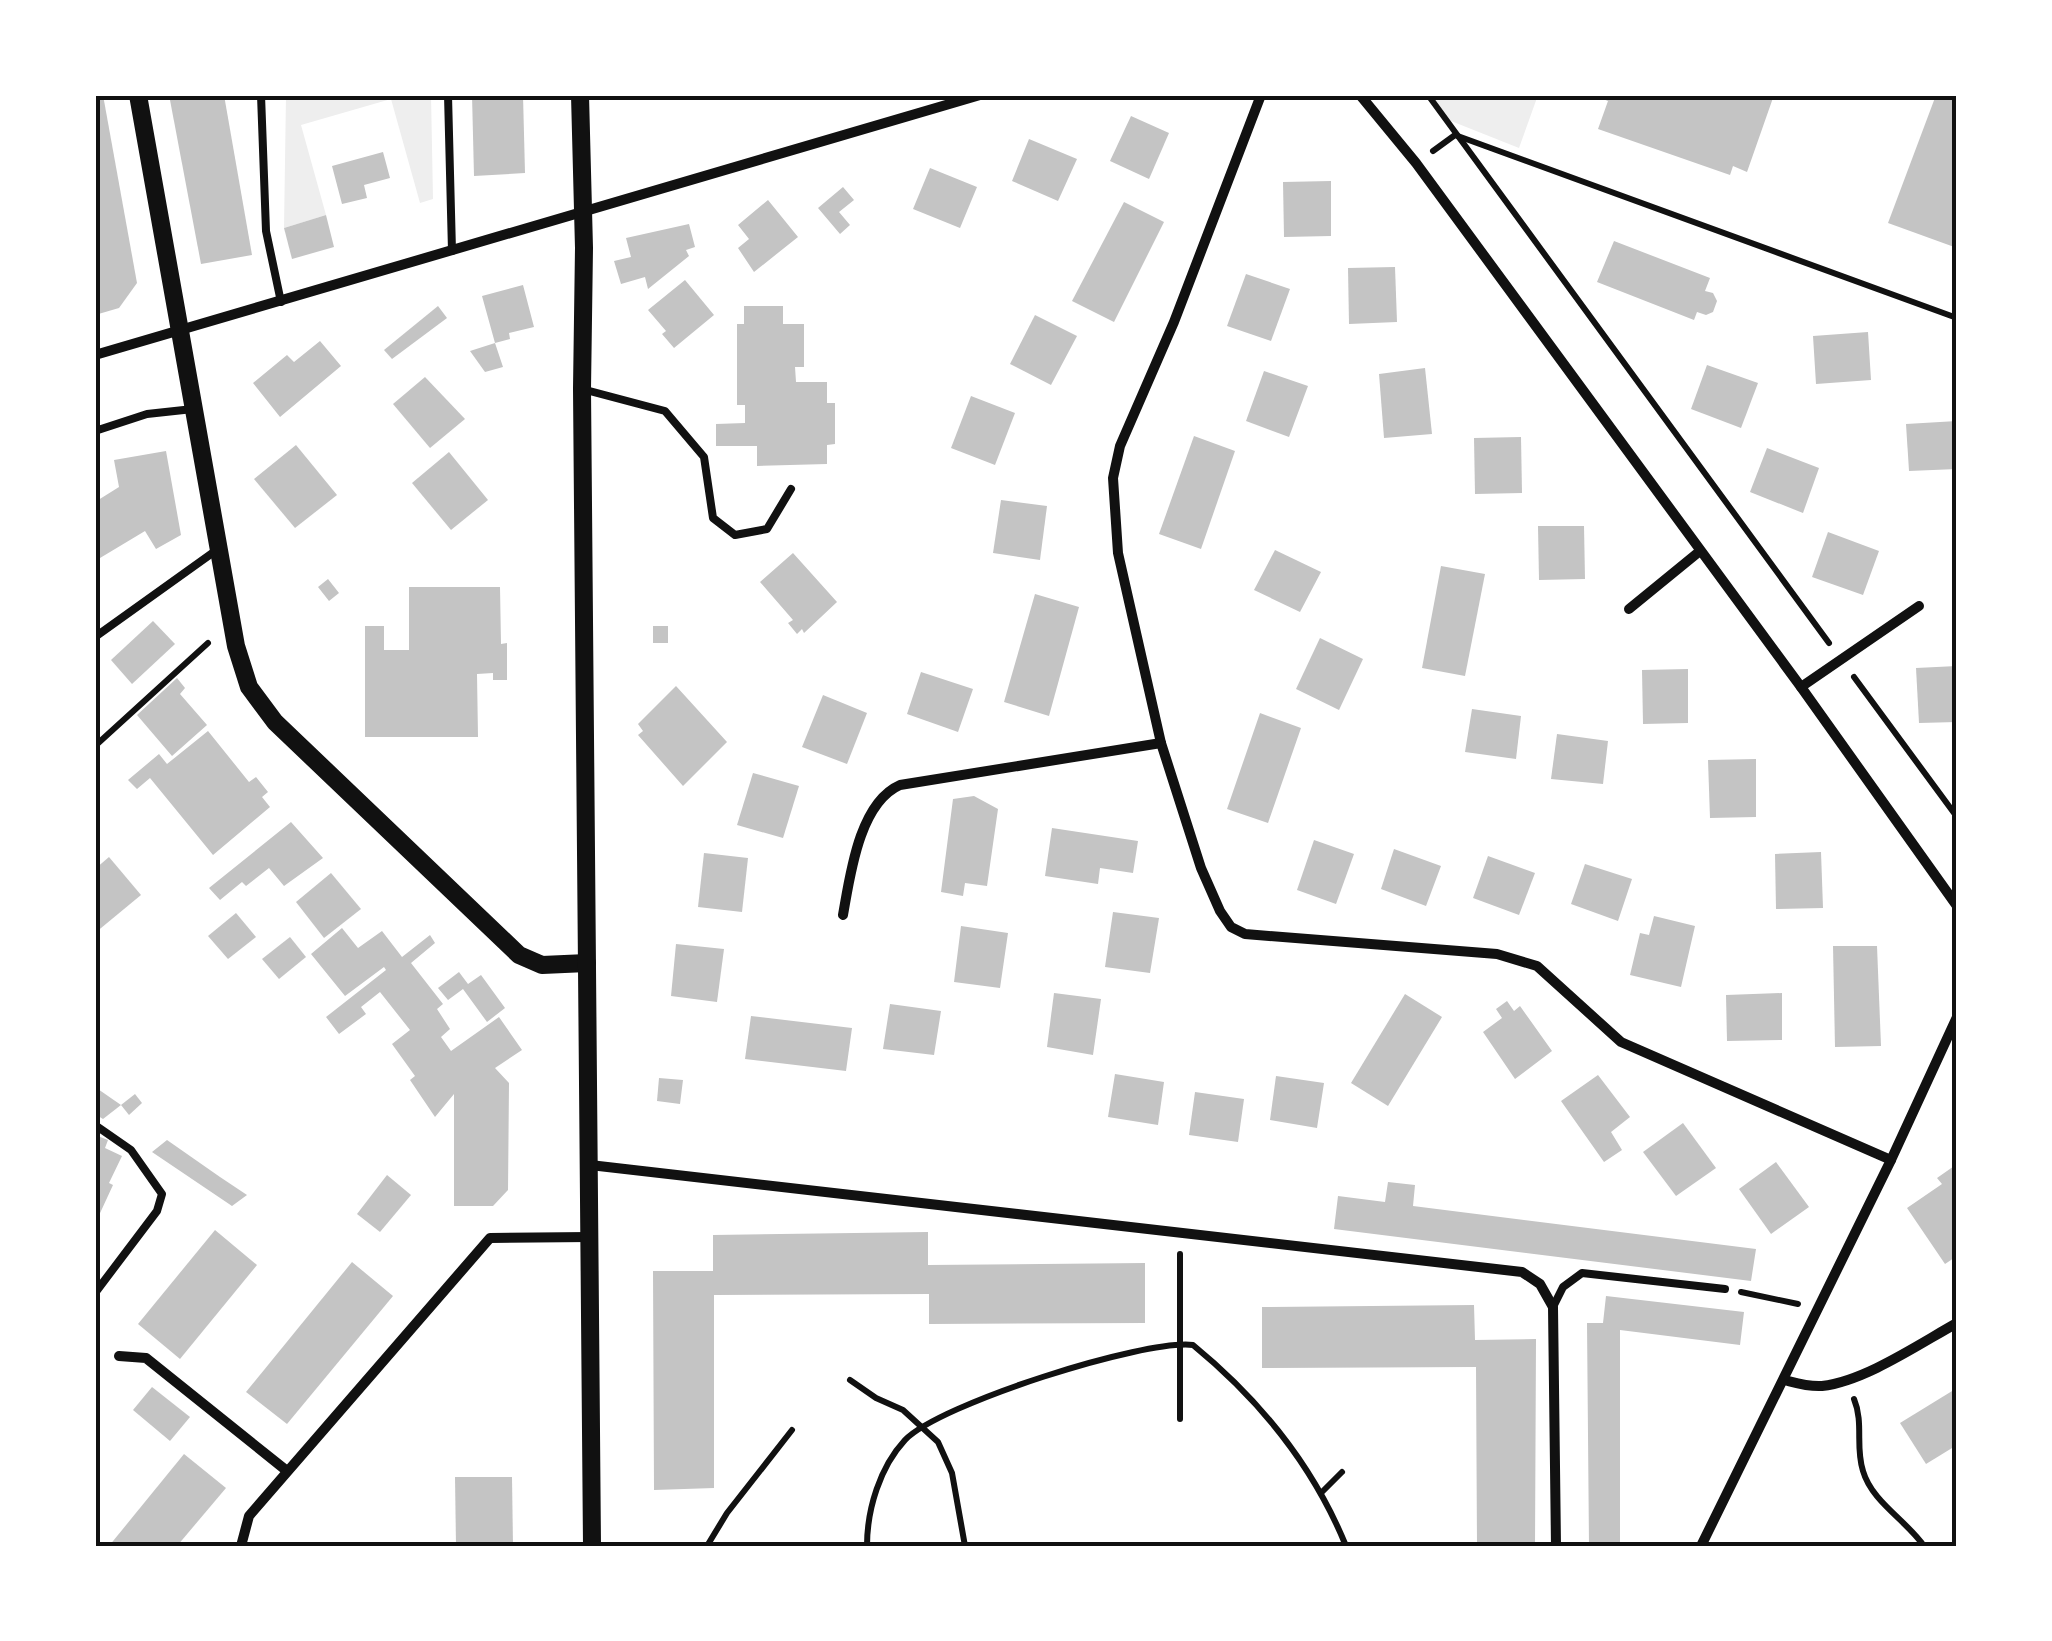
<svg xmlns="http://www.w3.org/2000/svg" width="2052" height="1641" font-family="Jost,sans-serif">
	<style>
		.green { fill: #eee }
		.building { fill: #c4c4c4 }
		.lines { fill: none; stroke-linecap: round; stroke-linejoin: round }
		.path { stroke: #111; stroke-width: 6 }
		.service { stroke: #111; stroke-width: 8 }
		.minor { stroke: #111; stroke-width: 10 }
		.tertiary { stroke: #111; stroke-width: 18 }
		.neatline { fill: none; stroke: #111; stroke-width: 4 }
	</style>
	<rect width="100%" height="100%" fill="#fff"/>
	<g class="green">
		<polygon points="286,95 431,95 433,199 420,203 391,99 301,125 326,215 284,228"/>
		<polygon points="1432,95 1538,95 1519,148 1446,119"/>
	</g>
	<g class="building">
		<polygon points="95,95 103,95 137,283 119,308 95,315"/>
		<polygon points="194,95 224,95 252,255 201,264 170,100"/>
		<polygon points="472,95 523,95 525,173 474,176"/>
		<polygon points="1605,95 1774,95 1747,172 1733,166 1730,175 1598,129 1608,101 1603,99"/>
		<polygon points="1936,95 1957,95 1957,248 1888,223"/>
		<polygon points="1131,116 1169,133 1149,179 1110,161"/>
		<polygon points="1029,139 1077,159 1058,201 1012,181"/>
		<polygon points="383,152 390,178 364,185 367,198 342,204 332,166"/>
		<polygon points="930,168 977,187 960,228 913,209"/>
		<polygon points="1331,181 1331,236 1284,237 1283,182"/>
		<polygon points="843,187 854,200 839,212 850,225 840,234 818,208"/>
		<polygon points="768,200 798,237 754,272 738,248 749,239 738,225"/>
		<polygon points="1124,202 1164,222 1114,322 1072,301"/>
		<polygon points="326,215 334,247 292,259 284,228"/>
		<polygon points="689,224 695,247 686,250 689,256 648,289 645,277 621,284 614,261 631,257 626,238"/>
		<polygon points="1614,241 1710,278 1705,291 1713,293 1717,301 1713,312 1706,315 1697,312 1694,320 1597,282"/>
		<polygon points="1395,267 1397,322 1349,324 1348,268"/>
		<polygon points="1246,274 1290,289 1271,341 1227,326"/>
		<polygon points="685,280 714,315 674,348 662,334 666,331 648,310"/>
		<polygon points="523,285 534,327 509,333 510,339 495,343 482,296"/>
		<polygon points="438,306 447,318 392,359 384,350"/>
		<polygon points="744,306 783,306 783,324 804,324 804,367 795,367 796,382 827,382 827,403 835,403 835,444 827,445 827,464 757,466 757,446 716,446 716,424 745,423 745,405 737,405 737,324 744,324"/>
		<polygon points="1035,315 1077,336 1051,385 1010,364"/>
		<polygon points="1868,332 1871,380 1816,384 1813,336"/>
		<polygon points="320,341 341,366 280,417 253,383 287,355 294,362"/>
		<polygon points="495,343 503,367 485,372 470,351"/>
		<polygon points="1707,365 1758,383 1741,428 1691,409"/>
		<polygon points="1425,368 1432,434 1384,438 1379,374"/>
		<polygon points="1264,371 1308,386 1289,437 1246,421"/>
		<polygon points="425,377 465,419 430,448 393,404"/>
		<polygon points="971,396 1015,413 995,465 951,448"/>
		<polygon points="1957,421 1957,469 1909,471 1906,424"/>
		<polygon points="1194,436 1235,451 1201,549 1159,534"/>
		<polygon points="1521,437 1522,493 1475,494 1474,438"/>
		<polygon points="296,445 337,495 295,528 254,479"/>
		<polygon points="1767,448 1819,468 1803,513 1750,492"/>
		<polygon points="166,451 181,535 156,549 145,531 95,561 95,502 119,487 114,460"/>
		<polygon points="449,452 488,500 451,530 412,483"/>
		<polygon points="1001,500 1047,506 1040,560 993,553"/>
		<polygon points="1538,526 1584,526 1585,579 1539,580"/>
		<polygon points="1828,532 1879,551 1863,595 1812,577"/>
		<polygon points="1275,550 1321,572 1300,612 1254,590"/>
		<polygon points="793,553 837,602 804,633 802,629 797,634 788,623 793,620 760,582"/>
		<polygon points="1441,566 1485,574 1465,676 1422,668"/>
		<polygon points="328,579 339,593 329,601 318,587"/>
		<polygon points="409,587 500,587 501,644 507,643 507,680 493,680 493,673 477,674 478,737 365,737 365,626 384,626 384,650 409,650"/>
		<polygon points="1035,594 1079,607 1049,716 1004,702"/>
		<polygon points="153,621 175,644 132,684 111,660"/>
		<rect x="653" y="626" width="15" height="17"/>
		<polygon points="1320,638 1363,659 1339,710 1296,689"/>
		<polygon points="1957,666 1957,722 1919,723 1916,668"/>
		<polygon points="1688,669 1688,723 1643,724 1642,670"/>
		<polygon points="921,672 973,689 958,732 907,714"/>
		<polygon points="177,678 185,688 180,694 207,725 172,756 137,715"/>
		<polygon points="676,686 727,742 683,786 638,735 643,731 638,724"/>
		<polygon points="823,695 867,713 847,764 802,747"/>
		<polygon points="1472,709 1521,716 1516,759 1465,752"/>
		<polygon points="1260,713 1301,728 1268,823 1227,809"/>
		<polygon points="208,731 249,782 256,777 268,792 262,797 270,807 213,855 150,778 137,789 128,780 159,754 167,764"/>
		<polygon points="1557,734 1608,741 1603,784 1551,779"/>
		<polygon points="1756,759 1756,817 1710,818 1708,760"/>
		<polygon points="753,773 799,786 783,838 737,825"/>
		<polygon points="974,796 998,809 987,886 965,883 963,896 941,892 953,799"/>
		<polygon points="291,822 323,858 284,886 269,868 246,886 242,882 220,900 209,888"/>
		<polygon points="1052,828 1138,841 1133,873 1100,868 1098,884 1045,876"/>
		<polygon points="1314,840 1354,854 1336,904 1297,890"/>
		<polygon points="1394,849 1441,866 1426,906 1381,889"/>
		<polygon points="1821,852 1823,908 1776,909 1775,854"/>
		<polygon points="704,853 748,858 742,912 698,907"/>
		<polygon points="1488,856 1535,873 1519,915 1473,898"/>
		<polygon points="109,857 141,895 95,933 95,869"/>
		<polygon points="1585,864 1632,879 1618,921 1571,904"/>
		<polygon points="331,873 361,909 324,938 296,902"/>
		<polygon points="1113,912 1159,918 1150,973 1105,967"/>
		<polygon points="236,913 256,937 228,959 208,936"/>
		<polygon points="1654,916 1695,926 1681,987 1630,975 1640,933 1649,935"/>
		<polygon points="961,926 1008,933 1000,988 954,982"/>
		<polygon points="342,928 358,948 382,931 402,957 430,935 435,943 411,963 443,1004 437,1009 450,1029 441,1037 451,1051 499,1017 522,1050 495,1068 509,1083 508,1190 493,1206 454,1206 454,1094 435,1117 410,1080 415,1076 392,1044 410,1030 380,992 361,1007 366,1014 339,1034 326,1017 386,970 384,967 345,996 311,954"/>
		<polygon points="290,937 306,957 279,979 262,959"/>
		<polygon points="676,944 724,949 717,1002 671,996"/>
		<polygon points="1833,946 1877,946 1881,1046 1835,1047"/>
		<polygon points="459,972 468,984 481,975 505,1008 487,1022 463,989 448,1000 438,988"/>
		<polygon points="1054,993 1101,999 1093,1055 1047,1047"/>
		<polygon points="1782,993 1782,1040 1727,1041 1726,995"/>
		<polygon points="1405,994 1442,1017 1388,1106 1351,1083"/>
		<polygon points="1507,1001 1514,1011 1520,1006 1552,1051 1515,1079 1483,1032 1502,1018 1496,1009"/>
		<polygon points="890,1004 941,1011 934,1055 883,1049"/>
		<polygon points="751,1016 852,1028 846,1071 745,1059"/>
		<polygon points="1115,1074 1164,1082 1158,1125 1108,1117"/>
		<polygon points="1598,1075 1630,1117 1611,1132 1622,1150 1604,1162 1561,1101"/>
		<polygon points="1276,1076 1324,1083 1317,1128 1270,1120"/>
		<polygon points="659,1078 683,1080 680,1104 657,1101"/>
		<polygon points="95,1087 121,1105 103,1119 95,1114"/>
		<polygon points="1195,1092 1244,1099 1238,1142 1189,1135"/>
		<polygon points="135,1094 142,1103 129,1115 121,1105"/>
		<polygon points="1683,1123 1716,1168 1676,1196 1643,1152"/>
		<polygon points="95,1135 108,1140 105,1148 122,1156 109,1183 113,1185 95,1224"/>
		<polygon points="167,1140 220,1177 247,1195 232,1206 152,1152"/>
		<polygon points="1776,1162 1809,1207 1771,1234 1739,1189"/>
		<polygon points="1957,1164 1957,1256 1945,1264 1907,1208 1942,1184 1937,1178"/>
		<polygon points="387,1175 411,1195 380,1232 357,1214"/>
		<polygon points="1388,1182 1415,1185 1413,1206 1756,1249 1751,1281 1334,1229 1338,1196 1385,1202"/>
		<polygon points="215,1230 257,1265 180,1359 138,1324"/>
		<polygon points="928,1232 928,1265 1145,1263 1145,1323 929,1324 929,1294 714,1295 714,1488 654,1490 653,1271 713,1271 713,1235"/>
		<polygon points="352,1262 393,1296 287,1424 246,1392"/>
		<polygon points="1606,1296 1744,1312 1740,1345 1620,1330 1620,1546 1589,1546 1587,1323 1603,1323"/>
		<polygon points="1474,1305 1475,1340 1536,1339 1535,1546 1477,1546 1476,1367 1262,1368 1262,1307"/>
		<polygon points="152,1387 190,1417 170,1441 133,1410"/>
		<polygon points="1957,1388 1957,1445 1926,1464 1900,1423"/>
		<polygon points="184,1454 226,1488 177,1546 109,1546"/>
		<polygon points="455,1477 512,1477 513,1546 456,1546"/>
	</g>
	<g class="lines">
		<g class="path">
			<polyline points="1428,95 1829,643"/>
			<polyline points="1433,151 1455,135 1957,318"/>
			<polyline points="1854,677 1957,817"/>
			<polyline points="95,746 208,643"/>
			<polyline points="1741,1292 1798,1304"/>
			<polyline points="850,1380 876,1398 903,1410 938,1442 952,1473 965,1546"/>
			<path d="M 1854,1399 C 1864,1423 1855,1447 1863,1471 C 1872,1502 1906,1520 1924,1546"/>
			<polyline points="1180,1419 1180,1254"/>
			<polyline points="1322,1492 1342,1472"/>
			<polyline points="707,1546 727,1513 792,1430"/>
			<path d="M 867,1546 C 867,1509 880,1467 905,1440 C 939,1404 1144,1339 1193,1345 C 1260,1400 1313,1465 1346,1546"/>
		</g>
		<g class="service">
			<polyline points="261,95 266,231 281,302"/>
			<polyline points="448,95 452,251"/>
			<polyline points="582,389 665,411 704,457 713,518 735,535 767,529 791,489"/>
			<polyline points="95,431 147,414 193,409"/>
			<polyline points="95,637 218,549"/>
			<polyline points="95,1125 131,1150 162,1194 157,1211 95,1293"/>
			<polyline points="1553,1307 1563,1287 1582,1273 1725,1289"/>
		</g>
		<g class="minor">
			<polyline points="1261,95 1174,322 1120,446 1113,478 1118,553 1161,743 1201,868 1220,911 1231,927 1245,934 1497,954 1537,966 1621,1042 1891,1160"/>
			<polyline points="1360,95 1416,163 1801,687 1957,906"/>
			<polyline points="95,355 980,95"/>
			<polyline points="1629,609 1700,551"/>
			<polyline points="1801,687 1919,606"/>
			<path d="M 843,915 C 850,876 859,803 900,785 L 1161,743"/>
			<polyline points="590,1165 1522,1272 1540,1284 1553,1307 1556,1546"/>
			<polyline points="119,1356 146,1358 287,1471"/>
			<path d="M 1784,1380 C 1796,1383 1808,1387 1822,1386 C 1865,1381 1919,1344 1957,1323"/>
			<polyline points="241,1546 249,1516 490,1238 590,1237"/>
			<polyline points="1701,1546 1891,1160 1957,1017"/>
		</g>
		<g class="tertiary">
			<polyline points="138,95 236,646 249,687 275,722 519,955 542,965 587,963"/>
			<polyline points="580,95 584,248 582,389 592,1546"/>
		</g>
	</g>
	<rect width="2052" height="1641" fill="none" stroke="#ffffff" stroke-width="195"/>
	<rect x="98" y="98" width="1856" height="1446" class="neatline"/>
</svg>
